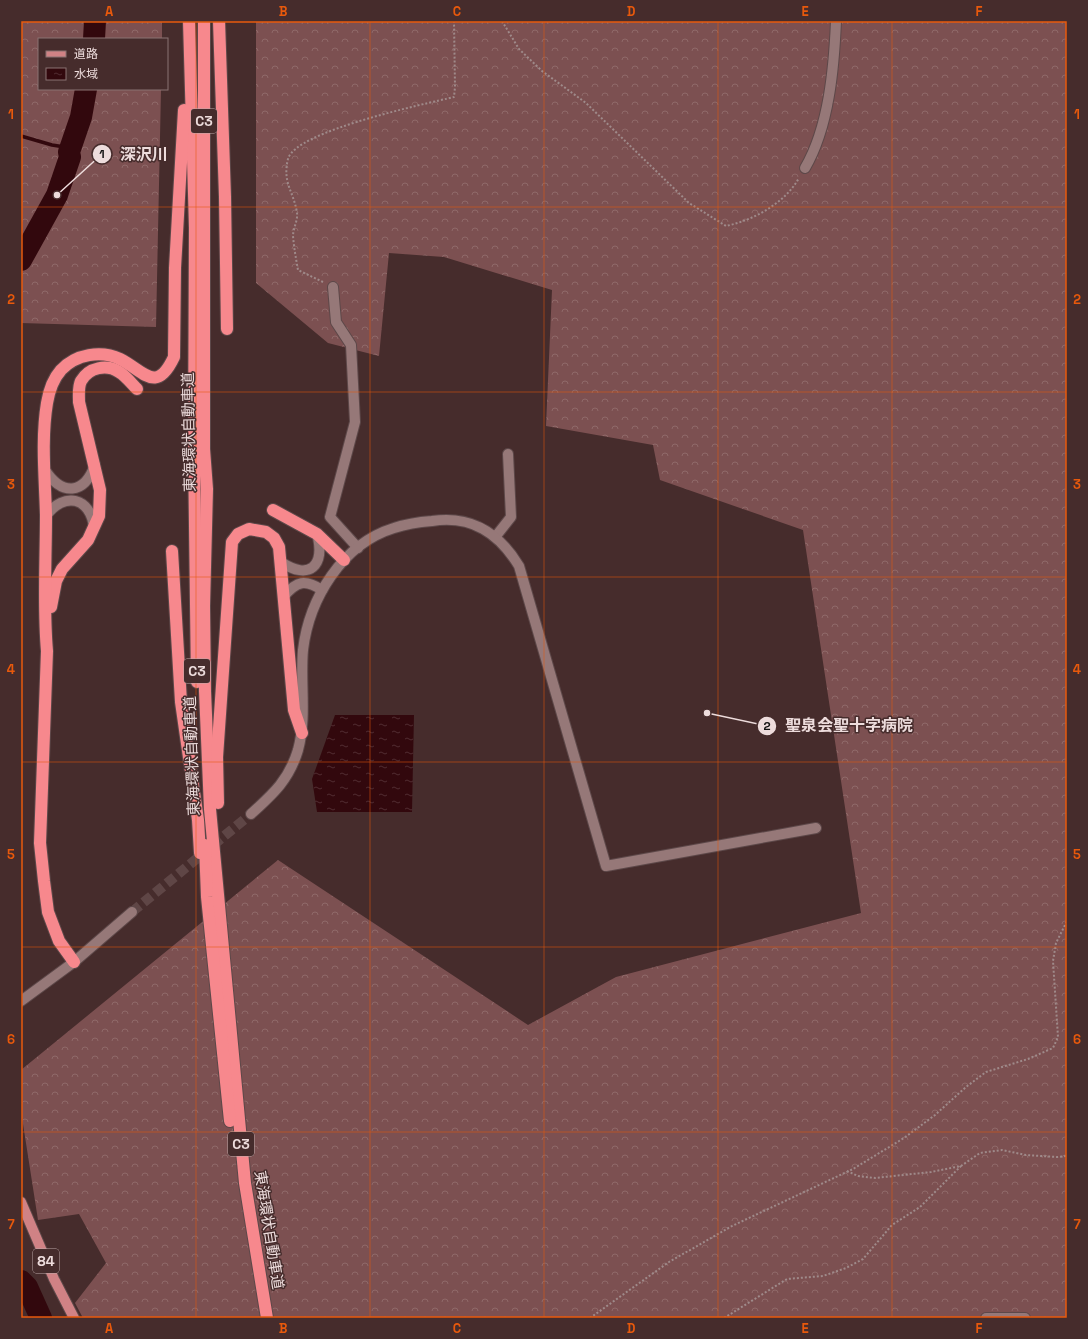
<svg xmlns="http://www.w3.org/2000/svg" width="1088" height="1339" font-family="'Space Grotesk','Noto Sans JP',sans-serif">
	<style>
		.forest { fill: url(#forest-crowns) }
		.water { fill: url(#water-ripples) }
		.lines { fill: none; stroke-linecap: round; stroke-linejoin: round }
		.stream { stroke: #32080d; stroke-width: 3.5 }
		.river { stroke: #32080d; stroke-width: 22 }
		.minor-tunnel { stroke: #5f4646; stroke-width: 10; stroke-dasharray: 10 5; stroke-linecap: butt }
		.minor-casing { stroke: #5d4849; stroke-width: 12 }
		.major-casing { stroke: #5d4849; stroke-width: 12 }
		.highway-casing { stroke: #5d4849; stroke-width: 14 }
		.path { stroke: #9f8a8a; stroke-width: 2; stroke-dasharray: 2 2; stroke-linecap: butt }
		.minor { stroke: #967878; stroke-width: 10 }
		.major { stroke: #d08285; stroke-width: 10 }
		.highway { stroke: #f7888d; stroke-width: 12 }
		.grid { fill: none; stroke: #e8590c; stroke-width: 1; stroke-opacity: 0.55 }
		.labels { text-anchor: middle; stroke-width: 3; stroke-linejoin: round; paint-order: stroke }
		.shield { fill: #462c2c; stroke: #bba7a7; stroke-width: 1 }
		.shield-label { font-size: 14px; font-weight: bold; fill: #eddcdc }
		.street-label { font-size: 15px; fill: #eddcdc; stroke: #462c2c }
		.leader { fill: none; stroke: #eddcdc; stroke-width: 1.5 }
		.callout-dot { fill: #eddcdc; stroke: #462c2c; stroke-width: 1.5 }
		.mark-label { font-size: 12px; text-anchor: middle; font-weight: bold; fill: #111 }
		.callout-label { font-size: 16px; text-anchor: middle; font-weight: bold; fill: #eddcdc; stroke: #462c2c; stroke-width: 3; stroke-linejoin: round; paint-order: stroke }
		.neatline { fill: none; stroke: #e8590c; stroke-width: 1.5 }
		.grid-label { font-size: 13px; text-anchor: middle; font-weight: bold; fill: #e8590c }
	</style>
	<defs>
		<pattern id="forest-crowns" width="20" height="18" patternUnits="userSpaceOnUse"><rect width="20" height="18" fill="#7c5051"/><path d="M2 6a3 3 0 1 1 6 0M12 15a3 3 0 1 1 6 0" fill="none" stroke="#8f6969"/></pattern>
		<pattern id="water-ripples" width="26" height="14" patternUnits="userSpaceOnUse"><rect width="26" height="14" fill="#32080d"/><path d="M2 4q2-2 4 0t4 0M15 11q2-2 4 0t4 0" fill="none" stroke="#502b30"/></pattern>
	</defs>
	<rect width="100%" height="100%" fill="#462c2c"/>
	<g class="forest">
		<polygon points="21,21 162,21 162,39 39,39 39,89 161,89 156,327 21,323"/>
		<polygon points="256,21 1067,21 1067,1318 83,1318 75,1303 106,1263 79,1214 38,1220 21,1111 21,1070 278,860 528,1025 616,977 861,913 803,530 660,480 653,445 546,426 552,290 444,257 389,253 379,356 328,343 256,283"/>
	</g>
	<polygon class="water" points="335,715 414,715 412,812 317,812 312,779"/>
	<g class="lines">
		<polyline class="stream" points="21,136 52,145 71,148"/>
		<g class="river">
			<polyline points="94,39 95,21"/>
			<polyline points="21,260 57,195 70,157 69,152 81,117 86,89"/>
			<polyline points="21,1281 27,1287 41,1318"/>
		</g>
		<polyline class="minor-tunnel" points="132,912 251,814"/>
		<g class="minor-casing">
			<g id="minor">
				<path d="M 805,168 C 829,127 834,68 836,21"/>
				<polyline points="333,287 336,322 351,345 355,422 330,517 358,548"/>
				<path d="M 45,470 C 62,496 84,495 95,465"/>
				<path d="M 46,516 C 64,491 91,497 94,528"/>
				<polyline points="496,536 511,517 508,454"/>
				<path d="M 281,562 C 309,581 326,566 317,534"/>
				<path d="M 284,596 C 297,581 305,579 322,590"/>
				<path d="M 251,814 C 273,794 289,780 298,750 C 307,717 300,683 303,650 C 309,599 342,544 394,528 C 406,524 419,522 432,521 C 472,515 499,533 519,566 L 606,866 L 816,828"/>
				<polyline points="21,1001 74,962 132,912"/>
				<polyline points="986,1318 1025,1318"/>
			</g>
		</g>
		<g class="major-casing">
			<polyline id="major" points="21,1202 54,1279 74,1318"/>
		</g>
		<g class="highway-casing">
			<g id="highway">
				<polyline points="189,21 195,228 194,448 197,682"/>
				<polyline points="204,21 204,449 207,489 204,606 205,691 210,809 245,1183 267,1318"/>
				<polyline points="219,21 225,197 227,329"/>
				<polyline points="273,510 317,534 344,560"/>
				<polyline points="172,551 181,702 198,820 200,853"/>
				<path d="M 51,607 L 56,581 L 62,569 L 88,540 L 99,516 L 100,490 L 79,402 C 79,395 78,387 81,381 C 89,367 107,364 119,372 C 126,376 132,384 137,389"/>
				<polyline points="218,803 217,757 232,542 238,534 249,529 266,532 274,538 279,547 294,710 302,733"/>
				<polyline points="205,845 207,897 230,1121"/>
				<path d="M 74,962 L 59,941 L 48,912 L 44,881 L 40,843 L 47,651 C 43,606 46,560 46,515 C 45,478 41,439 47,403 C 49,391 53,379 61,370 C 76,354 101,350 120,359 C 144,371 156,395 174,357 L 175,268 L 184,110"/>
			</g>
		</g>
		<g class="path">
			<path d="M 502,21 L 519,49 L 542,71 L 586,103 L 689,203 L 726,226 C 754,220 785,203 799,178"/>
			<path d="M 323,282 L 298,270 C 296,259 294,248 293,236 C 293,229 298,220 297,213 C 294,192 282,183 288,159 C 295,131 425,104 454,97 L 455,87 L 454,21"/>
			<polyline points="847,1171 858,1176 875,1178 931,1172 961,1166 980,1153 1002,1150 1026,1155 1058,1157 1067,1156"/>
			<polyline points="590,1318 669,1262 732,1226 853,1169 904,1138 935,1115 966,1087 986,1072 1028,1059 1053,1048 1058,1037 1053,961 1056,943 1067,921"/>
			<polyline points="724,1318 787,1279 823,1276 846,1268 863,1259 892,1225 920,1207 961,1166"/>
		</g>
		<use href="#minor" class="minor"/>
		<use href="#major" class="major"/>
		<use href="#highway" class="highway"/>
	</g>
	<path class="grid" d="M 196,21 L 196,1318M 370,21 L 370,1318M 544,21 L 544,1318M 718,21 L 718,1318M 892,21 L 892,1318M 21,207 L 1067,207M 21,392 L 1067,392M 21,577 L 1067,577M 21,762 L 1067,762M 21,947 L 1067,947M 21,1132 L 1067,1132"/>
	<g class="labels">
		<g class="shield">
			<rect x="191" y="109" width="26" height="24" rx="3"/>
			<rect x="184" y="659" width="26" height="24" rx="3"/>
			<rect x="228" y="1132" width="26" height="24" rx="3"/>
			<rect x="33" y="1249" width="26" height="24" rx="3"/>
		</g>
		<g class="shield-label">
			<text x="204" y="126">C3</text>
			<text x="197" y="676">C3</text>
			<text x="241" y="1149">C3</text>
			<text x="46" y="1266">84</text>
		</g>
		<g class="street-label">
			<text transform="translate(189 432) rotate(-91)" y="5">東海環状自動車道</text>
			<text transform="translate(192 756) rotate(-92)" y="5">東海環状自動車道</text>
			<text transform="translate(269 1230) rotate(81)" y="5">東海環状自動車道</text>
		</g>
	</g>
	<path class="leader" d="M57 195L102 154M707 713L767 726"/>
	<g class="callout-dot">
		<circle cx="57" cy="195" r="4"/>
		<circle cx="707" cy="713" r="4"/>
		<circle cx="102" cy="154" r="10"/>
		<circle cx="767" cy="726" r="10"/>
	</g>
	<g class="mark-label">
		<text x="102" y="158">1</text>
		<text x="767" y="730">2</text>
	</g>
	<g class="callout-label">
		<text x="144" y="160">深沢川</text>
		<text x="849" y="731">聖泉会聖十字病院</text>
	</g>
	<rect width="1088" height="1339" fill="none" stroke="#462c2c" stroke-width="44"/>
	<rect x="38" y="38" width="130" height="52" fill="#462c2c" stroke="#897272"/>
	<rect x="46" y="51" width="20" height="6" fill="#d08285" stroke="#897272"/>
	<text x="74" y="58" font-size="12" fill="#eddcdc">道路</text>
	<rect x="46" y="68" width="20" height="12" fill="url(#water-ripples)" stroke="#897272"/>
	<text x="74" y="78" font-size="12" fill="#eddcdc">水域</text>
	<rect x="22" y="22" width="1044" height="1295" class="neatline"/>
	<g class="grid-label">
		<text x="109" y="16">A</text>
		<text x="283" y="16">B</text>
		<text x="457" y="16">C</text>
		<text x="631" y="16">D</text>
		<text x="805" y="16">E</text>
		<text x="979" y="16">F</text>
		<text x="11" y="119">1</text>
		<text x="1077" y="119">1</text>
		<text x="11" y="304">2</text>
		<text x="1077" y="304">2</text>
		<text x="11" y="489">3</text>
		<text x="1077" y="489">3</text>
		<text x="11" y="674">4</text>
		<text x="1077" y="674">4</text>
		<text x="11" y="859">5</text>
		<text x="1077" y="859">5</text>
		<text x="11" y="1044">6</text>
		<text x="1077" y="1044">6</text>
		<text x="11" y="1229">7</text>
		<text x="1077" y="1229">7</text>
		<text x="109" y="1333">A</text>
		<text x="283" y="1333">B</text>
		<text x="457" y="1333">C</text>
		<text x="631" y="1333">D</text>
		<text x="805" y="1333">E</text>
		<text x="979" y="1333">F</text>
	</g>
</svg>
